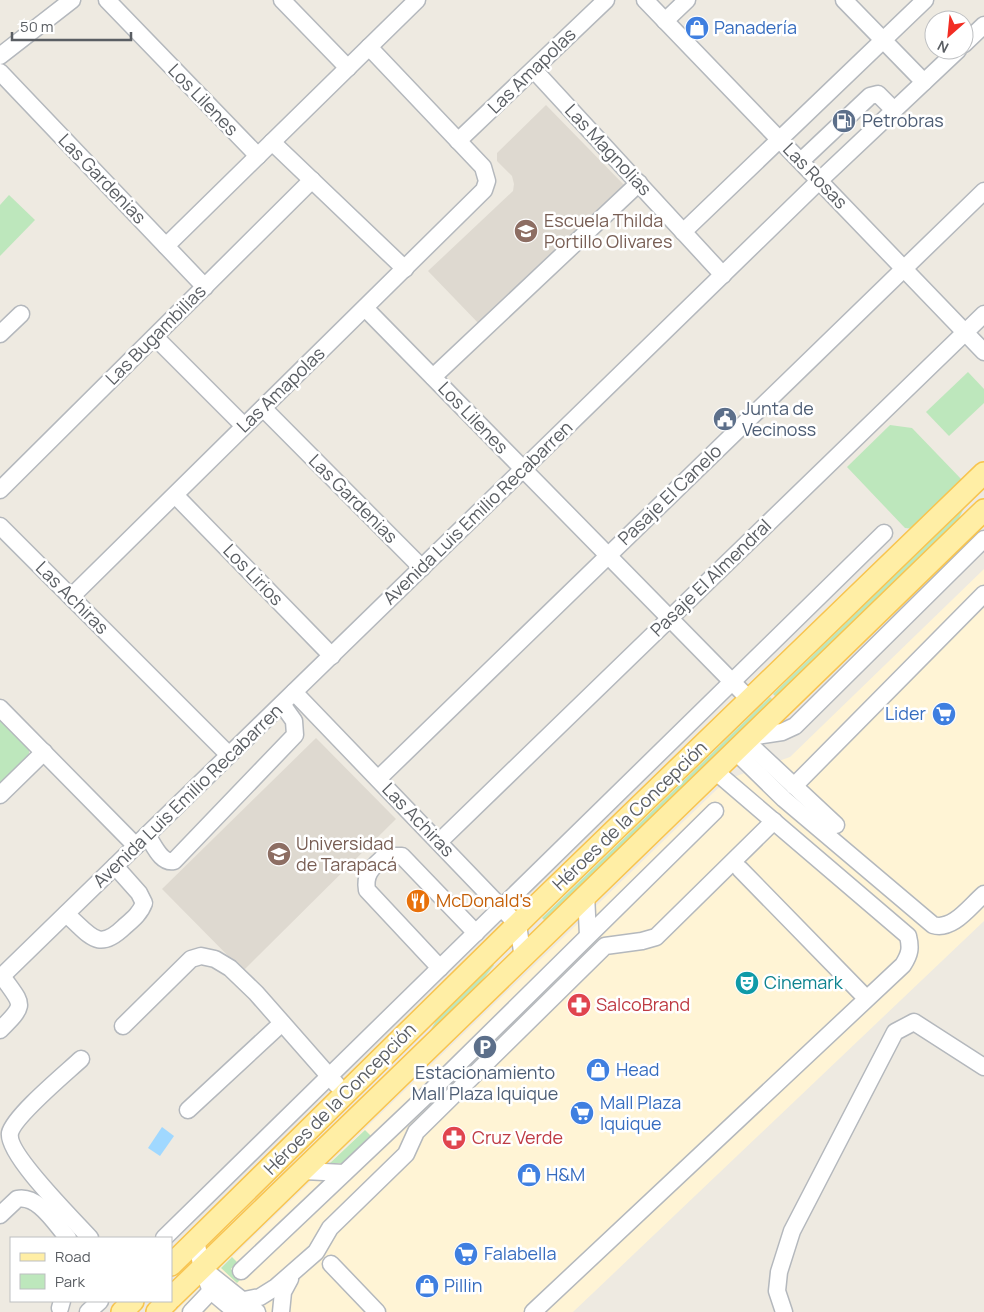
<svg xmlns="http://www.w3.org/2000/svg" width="984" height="1312" font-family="Manrope,sans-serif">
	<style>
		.commercial { fill: #fff4d5 }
		.education { fill: #ded9d0 }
		.green { fill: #bde7bc }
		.water { fill: #a0d8ff }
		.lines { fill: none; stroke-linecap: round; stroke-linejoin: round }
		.minor-casing { stroke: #b4b8bd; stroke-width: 19 }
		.major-casing { stroke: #f8c44f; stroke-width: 24 }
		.minor { stroke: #fff; stroke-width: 16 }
		.major { stroke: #ffeea5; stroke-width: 21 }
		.labels { text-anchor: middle; stroke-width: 5; stroke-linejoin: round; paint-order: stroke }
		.shop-label { font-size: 18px; fill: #366cbe; stroke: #fff; text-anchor: start }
		.street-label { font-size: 18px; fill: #5a5e63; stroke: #fff }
		.service-label { font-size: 18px; fill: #4e5e75; stroke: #fff; text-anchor: start }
		.education-label { font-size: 18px; fill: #785e54; stroke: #fff; text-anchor: start }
		.food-label { font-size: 18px; fill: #c56008; stroke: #fff; text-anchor: start }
		.culture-label { font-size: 18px; fill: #0d838f; stroke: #fff; text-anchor: start }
		.health-label { font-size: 18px; fill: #be3a42; stroke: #fff; text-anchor: start }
	</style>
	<rect width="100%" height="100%" fill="#eeeae1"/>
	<polygon class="commercial" points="984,569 984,921 573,1312 175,1312 713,793 728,779 790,757"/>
	<g class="education">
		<polygon points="546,105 627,188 482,327 428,271 513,191 514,184 512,176 497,161 497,153"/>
		<polygon points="316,738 396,819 243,971 162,889"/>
	</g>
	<g class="green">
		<polygon points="9,195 35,220 0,256 0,205"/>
		<polygon points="968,372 984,389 984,403 949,436 926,412"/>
		<polygon points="890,425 912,428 963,481 915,529 905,528 847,467"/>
		<polygon points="964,508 957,522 776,697 773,694"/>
		<polygon points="770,697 773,700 545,921 542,918"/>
		<polygon points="0,716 30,747 28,758 0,785"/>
		<polygon points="493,964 494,965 478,986 426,1038 437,1019"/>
		<polygon points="365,1130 371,1136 342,1163 330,1163"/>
		<polygon points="232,1257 237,1262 231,1269 241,1279 237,1283 221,1268"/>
	</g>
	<polygon class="water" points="162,1127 174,1136 160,1156 148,1148"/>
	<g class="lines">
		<g class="minor-casing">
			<g id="minor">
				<polyline points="107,0 258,156"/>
				<polyline points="282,0 348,68"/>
				<polyline points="645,0 984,352"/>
				<polyline points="844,0 924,82"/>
				<polyline points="665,21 687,0"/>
				<polyline points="964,44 984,25"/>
				<polyline points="0,56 72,0"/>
				<polyline points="534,70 723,275"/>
				<polyline points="0,72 205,287"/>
				<polyline points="458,141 606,0"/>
				<polyline points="272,142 405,269"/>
				<polyline points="801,161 870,96 878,94 894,110"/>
				<polyline points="683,232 925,0"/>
				<polyline points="166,246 417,0"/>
				<polyline points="365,308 750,700"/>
				<polyline points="0,334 21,314"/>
				<polyline points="155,337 244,426"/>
				<polyline points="433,377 639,183"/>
				<polyline points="263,408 422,568"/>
				<polyline points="0,490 312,180"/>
				<polyline points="175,495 332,656"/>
				<polyline points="0,526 229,755"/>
				<polyline points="71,597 484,190 487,181 483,167 369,47"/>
				<polyline points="294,692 518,925 523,958"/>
				<polyline points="0,708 136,846"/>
				<polyline points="750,737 782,732 795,726 984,539"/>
				<polyline points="746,741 836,825"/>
				<path d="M 735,751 L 784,799 L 933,925 C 953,931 970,906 984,894"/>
				<polyline points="378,779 984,191"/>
				<polyline points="794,786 984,594"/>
				<polyline points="0,795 44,752"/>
				<path d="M 147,835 C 154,845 161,864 174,861 L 295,735 L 294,721 L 282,704"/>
				<polyline points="439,842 984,314"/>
				<polyline points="740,869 866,998"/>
				<polyline points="586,895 588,935"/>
				<path d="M 66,914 C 90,934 97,953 124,927 C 132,920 140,914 144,903 L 139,893 L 115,866"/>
				<path d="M 440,968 L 367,890 C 364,873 373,867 385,856 L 402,856 L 476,933"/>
				<polyline points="0,978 819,181 958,50"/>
				<polyline points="123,1026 191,959 201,956 215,959 230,968 256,993 337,1085"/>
				<path d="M 0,1030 C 27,1003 23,1006 2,976"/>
				<path d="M 81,1059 C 66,1073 14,1116 10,1133 C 6,1154 75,1221 90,1238"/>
				<polyline points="188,1110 282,1023"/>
				<polyline points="304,1171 344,1173"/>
				<path d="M 0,1215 L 17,1199 C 38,1194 56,1225 68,1238"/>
				<polyline points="164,1238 884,533"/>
				<polyline points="196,1241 202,1268 211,1291 236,1312"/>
				<polyline points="331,1264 377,1312"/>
				<polyline points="202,1268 257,1312"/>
				<polyline points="241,1271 430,1092 715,811"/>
				<polyline points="244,1300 260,1297 276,1287 316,1252 330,1228 406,1154 416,1132 605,946 642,941 656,937 774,821"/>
				<polyline points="60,1308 62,1301"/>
				<polyline points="88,1312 100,1301"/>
				<polyline points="191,1312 211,1291"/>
				<polyline points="281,1312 283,1292 290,1279"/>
				<path d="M 533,1312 L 903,965 C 910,954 911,948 908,936 L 715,771"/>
				<polyline points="784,1312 777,1291 779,1272 792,1231 895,1032 914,1022 984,1067"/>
			</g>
		</g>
		<g class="major-casing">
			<g id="major">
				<polyline points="171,1265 531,911 984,473"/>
				<polyline points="171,1298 984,510"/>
				<polyline points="122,1312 133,1301"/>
				<polyline points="157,1312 168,1301"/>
			</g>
		</g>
		<use href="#minor" class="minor"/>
		<use href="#major" class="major"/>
	</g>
	<defs>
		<g id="shop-disc" transform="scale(1.25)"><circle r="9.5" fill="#3f7fe0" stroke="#fff"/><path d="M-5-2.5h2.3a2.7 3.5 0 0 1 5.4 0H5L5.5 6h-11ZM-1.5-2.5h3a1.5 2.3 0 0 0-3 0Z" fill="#fff"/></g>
		<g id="fuel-disc" transform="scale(1.25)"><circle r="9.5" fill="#5c6f8a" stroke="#fff"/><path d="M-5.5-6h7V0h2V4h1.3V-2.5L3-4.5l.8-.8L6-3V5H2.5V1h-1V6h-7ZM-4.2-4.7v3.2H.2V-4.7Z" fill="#fff"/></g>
		<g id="school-disc" transform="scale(1.25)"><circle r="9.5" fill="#8d6e63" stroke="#fff"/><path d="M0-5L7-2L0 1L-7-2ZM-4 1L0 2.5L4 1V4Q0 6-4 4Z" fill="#fff"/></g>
		<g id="civic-disc" transform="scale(1.25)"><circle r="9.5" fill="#5c6f8a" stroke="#fff"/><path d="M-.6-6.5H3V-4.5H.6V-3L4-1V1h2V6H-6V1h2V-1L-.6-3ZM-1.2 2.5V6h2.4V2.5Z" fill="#fff"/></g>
		<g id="supermarket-disc" transform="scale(1.25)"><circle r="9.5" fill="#3f7fe0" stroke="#fff"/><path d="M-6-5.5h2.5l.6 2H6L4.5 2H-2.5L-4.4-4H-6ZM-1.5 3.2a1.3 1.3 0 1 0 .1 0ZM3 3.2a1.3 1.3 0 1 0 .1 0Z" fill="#fff"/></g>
		<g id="university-disc" transform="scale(1.25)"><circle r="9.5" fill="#8d6e63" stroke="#fff"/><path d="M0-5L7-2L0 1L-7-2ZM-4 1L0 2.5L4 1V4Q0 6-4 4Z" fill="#fff"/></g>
		<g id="restaurant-disc" transform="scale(1.25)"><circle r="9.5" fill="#e8710a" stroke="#fff"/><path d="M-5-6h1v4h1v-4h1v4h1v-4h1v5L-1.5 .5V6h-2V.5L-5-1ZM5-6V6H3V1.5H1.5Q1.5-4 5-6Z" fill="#fff"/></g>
		<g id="theatre-disc" transform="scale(1.25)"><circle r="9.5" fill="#0f9aa8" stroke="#fff"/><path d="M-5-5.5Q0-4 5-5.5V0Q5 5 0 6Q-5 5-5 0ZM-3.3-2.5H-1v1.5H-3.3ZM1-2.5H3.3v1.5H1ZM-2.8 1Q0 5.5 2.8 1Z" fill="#fff"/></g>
		<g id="pharmacy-disc" transform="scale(1.25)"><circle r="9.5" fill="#e0444e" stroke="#fff"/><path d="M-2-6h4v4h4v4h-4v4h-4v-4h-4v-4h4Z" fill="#fff"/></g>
		<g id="parking-disc" transform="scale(1.25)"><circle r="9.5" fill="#5c6f8a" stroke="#fff"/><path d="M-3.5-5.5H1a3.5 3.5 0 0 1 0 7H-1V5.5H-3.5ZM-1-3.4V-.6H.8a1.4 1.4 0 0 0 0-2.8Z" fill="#fff"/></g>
	</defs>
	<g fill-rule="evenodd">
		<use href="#shop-disc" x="697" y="28"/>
		<use href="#fuel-disc" x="844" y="121"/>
		<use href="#school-disc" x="526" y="231"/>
		<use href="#civic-disc" x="725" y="419"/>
		<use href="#supermarket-disc" x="944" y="714"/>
		<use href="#university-disc" x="279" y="854"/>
		<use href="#restaurant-disc" x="418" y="901"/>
		<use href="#theatre-disc" x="747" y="983"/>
		<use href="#pharmacy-disc" x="579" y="1005"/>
		<use href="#parking-disc" x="485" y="1047"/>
		<use href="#shop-disc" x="598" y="1070"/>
		<use href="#supermarket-disc" x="582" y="1113"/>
		<use href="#pharmacy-disc" x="454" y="1138"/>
		<use href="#shop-disc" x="529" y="1175"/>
		<use href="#supermarket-disc" x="466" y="1254"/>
		<use href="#shop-disc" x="427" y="1286"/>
	</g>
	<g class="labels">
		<g class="shop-label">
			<text x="714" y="34">Panadería</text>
			<text x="926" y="720" text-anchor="end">Lider</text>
			<text x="616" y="1076">Head</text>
			<text x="600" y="1109">Mall Plaza<tspan x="600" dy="21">Iquique</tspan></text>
			<text x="546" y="1181">H&amp;M</text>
			<text x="484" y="1260">Falabella</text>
			<text x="444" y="1292">Pillin</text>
		</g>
		<g class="street-label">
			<text transform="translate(532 71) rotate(-44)" y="6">Las Amapolas</text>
			<text transform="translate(203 100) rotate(46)" y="6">Los Lilenes</text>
			<text transform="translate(608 150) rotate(47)" y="6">Las Magnolias</text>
			<text transform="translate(815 176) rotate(46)" y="6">Las Rosas</text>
			<text transform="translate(102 179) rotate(46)" y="6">Las Gardenias</text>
			<text transform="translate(156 335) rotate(-45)" y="6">Las Bugambilias</text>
			<text transform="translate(281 390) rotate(-44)" y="6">Las Amapolas</text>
			<text transform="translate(473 418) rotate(46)" y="6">Los Lilenes</text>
			<text transform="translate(670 495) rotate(-44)" y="6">Pasaje El Canelo</text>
			<text transform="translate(353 499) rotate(45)" y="6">Las Gardenias</text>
			<text transform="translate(478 513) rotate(-44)" y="6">Avenida Luis Emilio Recabarren</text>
			<text transform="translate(253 575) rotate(46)" y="6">Los Lirios</text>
			<text transform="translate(711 578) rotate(-44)" y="6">Pasaje El Almendral</text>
			<text transform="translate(72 598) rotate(45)" y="6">Las Achiras</text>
			<text transform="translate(188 796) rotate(-44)" y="6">Avenida Luis Emilio Recabarren</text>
			<text transform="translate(630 816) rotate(-44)" y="6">Héroes de la Concepción</text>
			<text transform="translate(418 820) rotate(46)" y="6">Las Achiras</text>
			<text transform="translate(340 1099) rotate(-45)" y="6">Héroes de la Concepción</text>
		</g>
		<g class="service-label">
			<text x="862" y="127">Petrobras</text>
			<text x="742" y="415">Junta de<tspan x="742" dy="21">Vecinoss</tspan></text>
			<text x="485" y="1079" text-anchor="middle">Estacionamiento<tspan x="485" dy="21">Mall Plaza Iquique</tspan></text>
		</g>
		<g class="education-label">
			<text x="544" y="227">Escuela Thilda<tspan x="544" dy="21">Portillo Olivares</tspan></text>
			<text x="296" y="850">Universidad<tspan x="296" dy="21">de Tarapacá</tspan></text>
		</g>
		<g class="food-label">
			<text x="436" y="907">McDonald's</text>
		</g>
		<g class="culture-label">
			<text x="764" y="989">Cinemark</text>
		</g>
		<g class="health-label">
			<text x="596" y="1011">SalcoBrand</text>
			<text x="472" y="1144">Cruz Verde</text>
		</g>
	</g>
	<rect x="10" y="1237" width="162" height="65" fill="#ffffff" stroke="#bdbfc1"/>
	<rect x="20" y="1253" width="25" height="8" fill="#ffeea5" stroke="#bdbfc1"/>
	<text x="55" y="1262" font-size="15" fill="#5a5e63">Road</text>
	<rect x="20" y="1274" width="25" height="15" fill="#bde7bc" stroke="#bdbfc1"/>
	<text x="55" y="1287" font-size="15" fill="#5a5e63">Park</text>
	<g transform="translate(949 35) rotate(207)"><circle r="24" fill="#ffffff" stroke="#bdbfc1"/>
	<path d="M0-4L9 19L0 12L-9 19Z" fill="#f22d23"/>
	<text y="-8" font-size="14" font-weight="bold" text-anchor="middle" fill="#5a5e63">N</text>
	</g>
	<path d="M12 32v8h119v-8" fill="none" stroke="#5a5e63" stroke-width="2.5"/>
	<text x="20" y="32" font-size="15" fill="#5a5e63" stroke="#ffffff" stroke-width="4" paint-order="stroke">50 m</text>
</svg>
